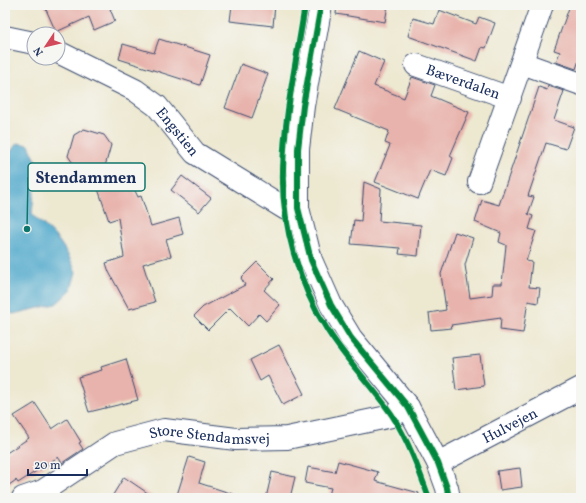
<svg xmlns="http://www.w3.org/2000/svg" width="586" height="503" font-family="Vollkorn,serif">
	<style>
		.water { fill: #4da7cb; stroke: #346b94 }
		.building { fill: #e8b3ac }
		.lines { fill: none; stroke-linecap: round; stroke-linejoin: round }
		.minor-casing { stroke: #3a4b6f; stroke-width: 24 }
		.minor { stroke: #fff; stroke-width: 22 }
		.cycleway-casing { stroke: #f6f6f2; stroke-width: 8 }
		.cycleway { stroke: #00873e; stroke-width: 6 }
		.labels { text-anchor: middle; stroke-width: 4; stroke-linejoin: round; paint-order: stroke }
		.street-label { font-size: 15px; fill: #1b2f5e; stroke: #f6f6f2 }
		.leader { fill: none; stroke: #0f766e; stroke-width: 1.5 }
		.callout-dot { fill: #0f766e; stroke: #f6f6f2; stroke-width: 1.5 }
		.callout { fill: #f6f6f2; stroke: #0f766e; stroke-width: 1.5 }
		.callout-label { font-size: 16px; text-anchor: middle; font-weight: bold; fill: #1b2f5e }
	</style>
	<rect width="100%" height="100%" fill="#f6f6f2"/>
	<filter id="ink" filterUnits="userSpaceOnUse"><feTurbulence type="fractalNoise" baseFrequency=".025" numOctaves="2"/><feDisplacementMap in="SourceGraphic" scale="8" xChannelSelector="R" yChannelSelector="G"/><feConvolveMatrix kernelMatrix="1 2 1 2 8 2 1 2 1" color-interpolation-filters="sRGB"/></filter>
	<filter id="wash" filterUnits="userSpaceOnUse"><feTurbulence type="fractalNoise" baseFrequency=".012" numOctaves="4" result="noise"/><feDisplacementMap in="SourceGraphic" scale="16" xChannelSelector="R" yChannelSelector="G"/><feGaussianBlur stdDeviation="0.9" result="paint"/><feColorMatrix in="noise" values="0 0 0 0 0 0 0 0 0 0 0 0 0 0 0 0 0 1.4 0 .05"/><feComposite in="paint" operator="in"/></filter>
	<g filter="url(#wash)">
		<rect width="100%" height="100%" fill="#ede8d0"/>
		<path class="water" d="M 17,143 L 29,145 L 37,163 L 32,214 C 36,220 41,222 46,227 C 60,239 69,255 76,272 L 71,290 L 56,304 L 13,314 L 5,309 L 5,160 Z"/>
		<g id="blocks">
			<g class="building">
				<polygon points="44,5 118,5 110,9 115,21 94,30 89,17 56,32"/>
				<polygon points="232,5 275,5 273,26 230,21"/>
				<polygon points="337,5 388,5 385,22 336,14"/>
				<polygon points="570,5 581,5 581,54 576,69 556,62 560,52 554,50"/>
				<polygon points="439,10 476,24 479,17 495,23 486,48 482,47 477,61 408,36 413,18 434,24"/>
				<polygon points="159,39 210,55 200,85 119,59 123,44 154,53"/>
				<polygon points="359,51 384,62 374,86 404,98 412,77 435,85 431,96 469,112 450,156 453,158 446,176 430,170 418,199 375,182 390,145 385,143 389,131 335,109"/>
				<polygon points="241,64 268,74 252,118 225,108"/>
				<polygon points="548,86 564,91 554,120 574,127 566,149 546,143 528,196 534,197 528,214 533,216 529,229 536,231 526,261 532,262 529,287 540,288 538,303 528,301 523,333 500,330 501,318 451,325 452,328 431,330 429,313 446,310 441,274 455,232 473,238 465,265 470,298 492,295 493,284 502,284 506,245 499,242 501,233 475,222 482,200 499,205 539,87 547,90"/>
				<polygon points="84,129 104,135 111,145 100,184 125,170 138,197 141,196 151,226 179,218 183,234 166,239 171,256 143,264 155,302 129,309 109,272 106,263 124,257 118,218 109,221 97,186 88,170 75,166 68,156 74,135"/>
				<polygon points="182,176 211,198 199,212 171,190"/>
				<polygon points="364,182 381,189 379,221 421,225 418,256 399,254 400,248 351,244 354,220 361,221"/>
				<polygon points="257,262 274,279 264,290 280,305 266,321 259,314 248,326 230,308 208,330 194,316 203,307 245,285 241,278"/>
				<polygon points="279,345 304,394 283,405 268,376 260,381 250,360"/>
				<polygon points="480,355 484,386 456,390 452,358"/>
				<polygon points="126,359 138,400 89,412 78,377 102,370 101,367"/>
				<polygon points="35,403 52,429 67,419 81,442 79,443 83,449 62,463 58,457 18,483 16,480 5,488 5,454 29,438 14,416"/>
				<polygon points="189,457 205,462 199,483 236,495 236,498 176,498"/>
				<polygon points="338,461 378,472 375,481 419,493 418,498 328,498 331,488 305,483 308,467 335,472"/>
				<polygon points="520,468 522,487 500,490 497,471"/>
				<polygon points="272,472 295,477 290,498 266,498"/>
				<polygon points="124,477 155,498 111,498"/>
			</g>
		</g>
	</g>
	<g filter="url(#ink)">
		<use href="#blocks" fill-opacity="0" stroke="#3a4b6f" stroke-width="1"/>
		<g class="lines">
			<g class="minor-casing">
				<g id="minor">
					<polyline points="321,5 303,106 298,149 298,208 311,260 331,305 351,338 408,407 438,463 447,488 449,498"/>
					<polyline points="5,37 34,43"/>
					<path id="s1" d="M 58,52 L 135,90 L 157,106 L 195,153 L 286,209 L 298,208"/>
					<polyline points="522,63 581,84"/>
					<path id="s2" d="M 416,65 L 510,98"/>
					<polyline points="479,182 542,5"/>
					<path id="s3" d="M 438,463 L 581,388"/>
					<path id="s4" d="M 23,498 L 43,491 L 115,443 L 164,430 L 236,439 L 287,438 L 392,416 L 408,407"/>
				</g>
			</g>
			<use href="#minor" class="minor"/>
			<g class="cycleway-casing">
				<g id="cycleway">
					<path d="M 305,5 C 297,59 284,115 283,170 C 281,223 299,286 328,331 C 347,361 372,386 392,415 C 408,440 419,470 429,498"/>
					<polyline points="321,5 303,106 298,149 298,208 311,260 331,305 351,338 408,407 438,463 447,488 449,498"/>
				</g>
			</g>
			<use href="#cycleway" class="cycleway"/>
		</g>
	</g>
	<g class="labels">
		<g class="street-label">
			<text dy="5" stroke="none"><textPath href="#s2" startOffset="50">Bæverdalen</textPath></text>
			<text dy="5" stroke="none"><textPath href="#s1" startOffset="146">Engstien</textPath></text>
			<text dy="5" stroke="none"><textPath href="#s3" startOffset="81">Hulvejen</textPath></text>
			<text dy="5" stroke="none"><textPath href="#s4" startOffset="204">Store Stendamsvej</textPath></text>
		</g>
	</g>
	<path class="leader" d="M27 229L28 177"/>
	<circle class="callout-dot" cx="27" cy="229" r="4"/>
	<rect class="callout" x="28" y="163" width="117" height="28" rx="4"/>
	<g class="callout-label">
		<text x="86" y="183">Stendammen</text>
	</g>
	<rect width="586" height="503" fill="none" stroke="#f6f6f2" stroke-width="20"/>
	<g transform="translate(46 46) rotate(235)"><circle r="19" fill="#f6f6f2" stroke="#9ea6b7"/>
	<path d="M0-3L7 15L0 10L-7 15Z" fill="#d1495b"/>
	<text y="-6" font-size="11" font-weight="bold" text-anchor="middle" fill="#1b2f5e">N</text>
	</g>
	<path d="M28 469v6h59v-6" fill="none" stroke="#1b2f5e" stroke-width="2"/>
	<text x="34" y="469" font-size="12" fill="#1b2f5e" stroke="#f6f6f2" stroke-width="3" paint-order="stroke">20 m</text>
</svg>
